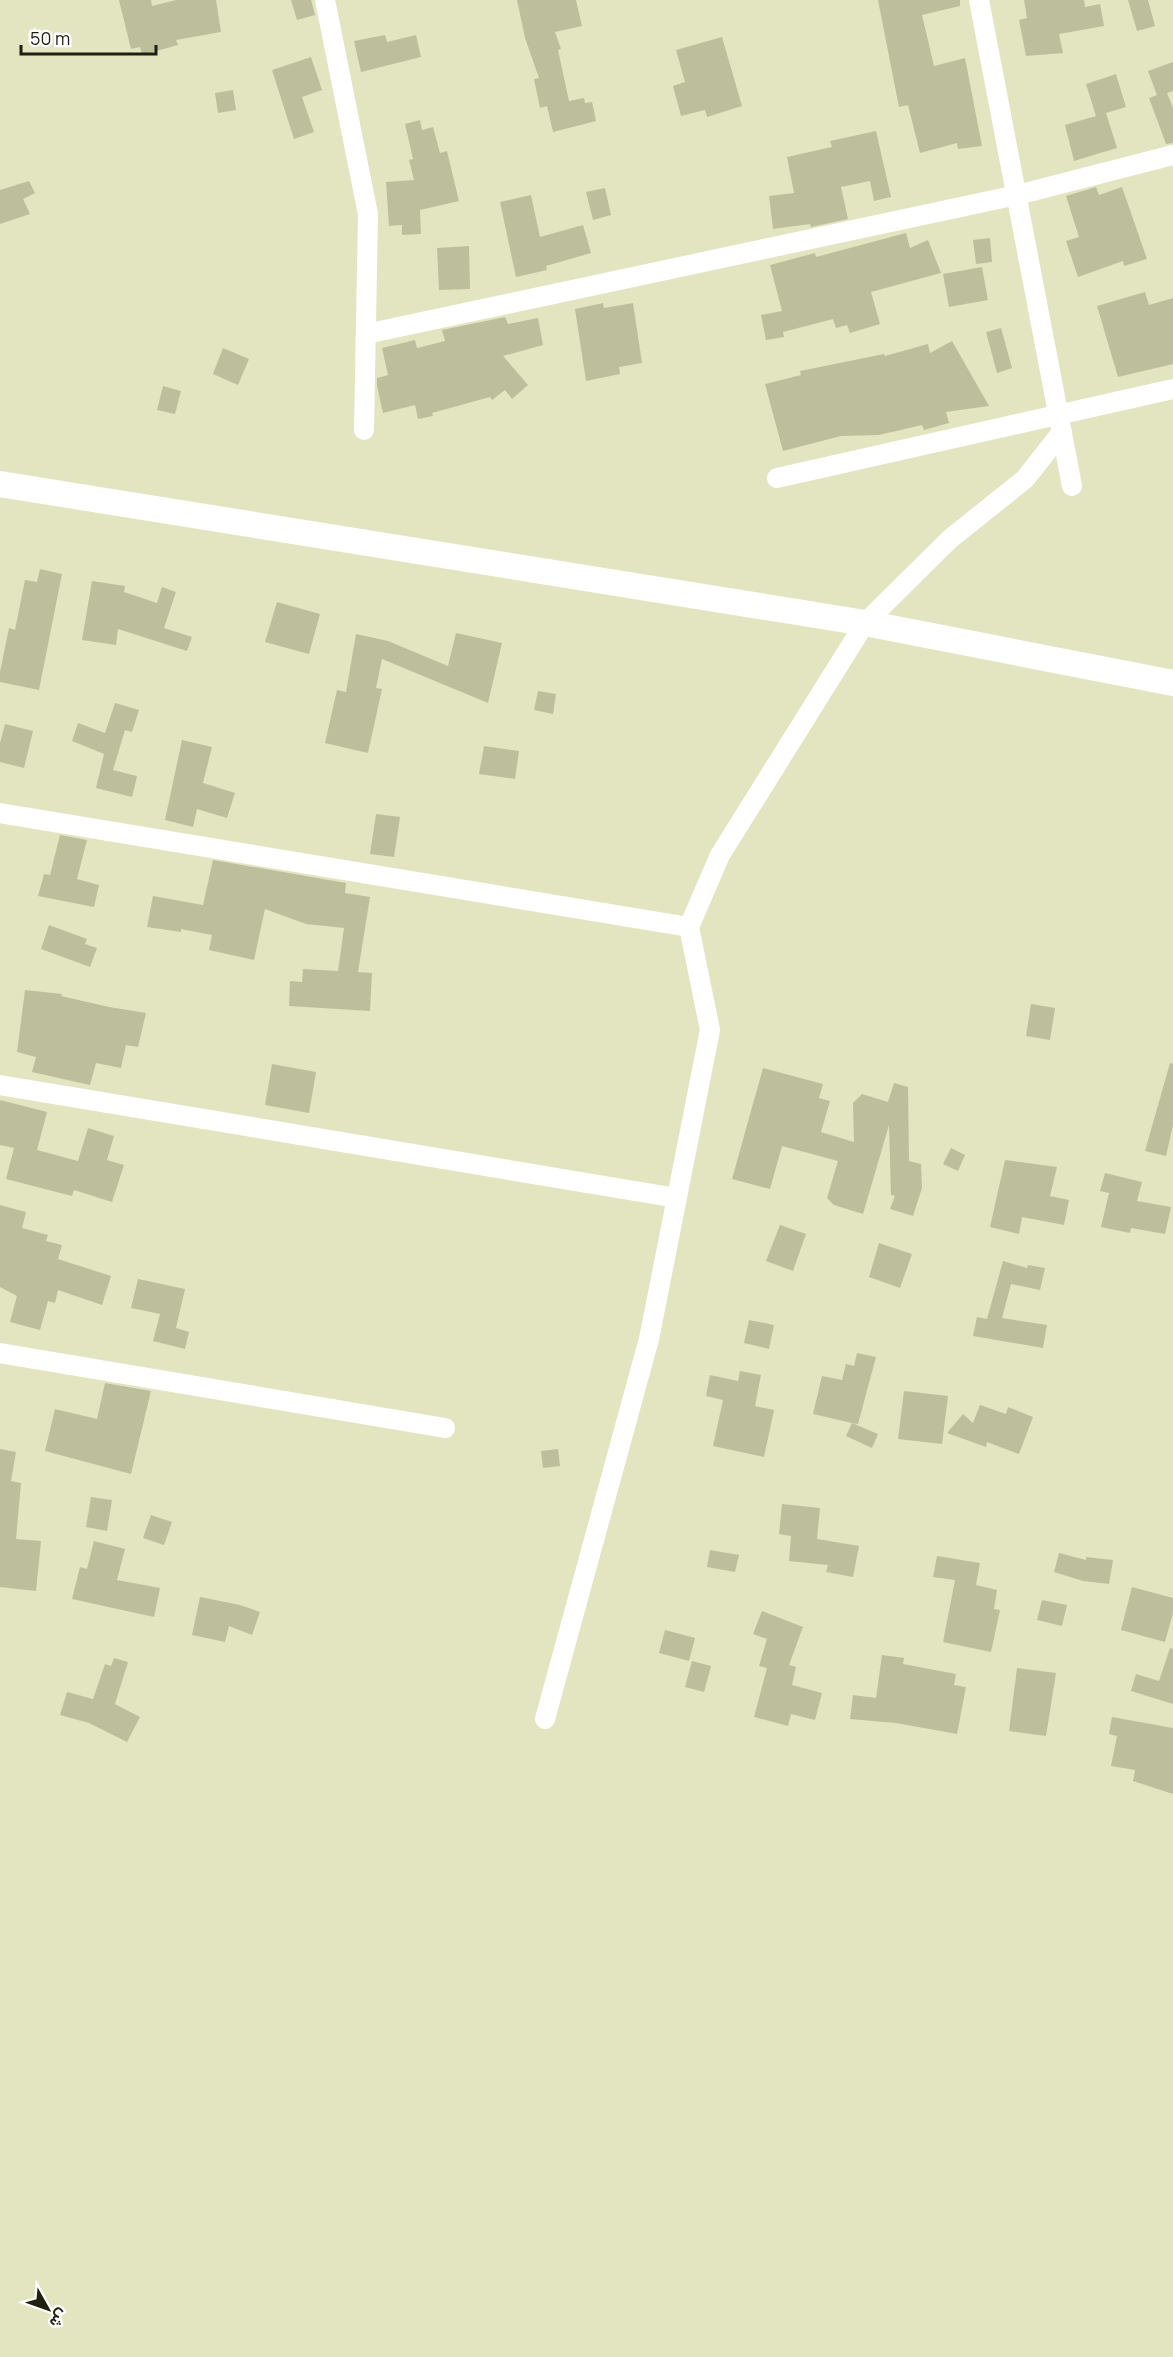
<svg xmlns="http://www.w3.org/2000/svg" width="1173" height="2357" font-family="Manrope,Vazirmatn,sans-serif">
	<style>
		.building { fill: #bdbf9c }
		.lines { fill: none; stroke-linecap: round; stroke-linejoin: round }
		.minor { stroke: #fff; stroke-width: 20 }
		.tertiary { stroke: #fff; stroke-width: 26 }
	</style>
	<rect width="100%" height="100%" fill="#e3e5c1"/>
	<g class="building">
		<polygon points="119,0 151,0 152,6 176,0 216,0 221,32 176,40 178,45 142,55 140,47 131,49"/>
		<polygon points="291,0 311,0 315,15 297,20"/>
		<polygon points="517,0 576,0 582,26 555,32 561,49 558,50 569,101 584,98 585,103 592,102 596,121 553,132 547,106 540,108 534,79 539,78 525,38"/>
		<polygon points="878,0 960,0 960,6 922,15 934,66 965,58 982,146 958,149 957,143 920,153 908,105 899,107"/>
		<polygon points="1024,0 1084,0 1085,7 1100,4 1104,26 1059,34 1063,53 1026,56 1019,20 1027,18"/>
		<polygon points="1128,0 1148,0 1155,26 1137,31"/>
		<polygon points="385,35 387,42 416,35 421,57 361,72 354,41"/>
		<polygon points="722,37 742,106 707,117 705,110 681,116 673,86 685,82 676,50"/>
		<polygon points="311,57 322,90 302,97 314,132 294,139 272,70"/>
		<polygon points="1173,62 1173,91 1167,93 1173,108 1173,143 1166,144 1149,98 1157,95 1148,71"/>
		<polygon points="1116,74 1126,107 1106,113 1117,148 1074,161 1065,125 1096,116 1086,84"/>
		<polygon points="233,90 236,110 218,113 215,93"/>
		<polygon points="420,120 422,130 433,127 440,153 447,151 459,201 420,210 421,234 402,235 402,225 389,226 386,182 414,180 409,160 413,159 405,124"/>
		<polygon points="876,131 891,197 874,201 870,181 841,187 848,219 811,227 810,224 773,229 769,196 794,193 787,157 832,147 830,141"/>
		<polygon points="29,181 35,193 23,199 30,214 0,224 0,190"/>
		<polygon points="1096,187 1099,195 1122,187 1147,259 1124,266 1123,261 1078,277 1066,241 1079,237 1066,196"/>
		<polygon points="605,188 611,215 593,220 586,192"/>
		<polygon points="531,195 540,237 583,225 591,253 546,266 547,270 516,277 500,202"/>
		<polygon points="906,233 910,248 928,240 941,273 871,292 880,324 850,333 847,325 836,328 833,319 783,332 784,337 766,340 761,315 782,311 770,265 815,253 816,257"/>
		<polygon points="990,238 992,262 976,264 973,240"/>
		<polygon points="469,246 470,289 439,290 437,248"/>
		<polygon points="982,267 988,300 949,307 943,274"/>
		<polygon points="1145,292 1149,305 1173,298 1173,364 1118,377 1097,306"/>
		<polygon points="603,303 604,308 633,303 642,363 619,367 620,374 586,381 575,309"/>
		<polygon points="505,317 508,324 538,318 543,345 503,356 528,385 512,399 505,390 492,400 490,397 432,413 433,416 418,419 415,405 383,413 377,386 377,378 388,375 382,348 415,340 417,348 445,341 442,330"/>
		<polygon points="1001,328 1012,368 997,373 986,332"/>
		<polygon points="952,341 989,406 946,412 949,423 924,430 922,425 879,435 841,436 783,451 765,384 801,375 800,371 884,354 885,356 928,344 930,353"/>
		<polygon points="223,348 249,359 238,385 213,374"/>
		<polygon points="163,386 181,391 175,414 157,410"/>
		<polygon points="40,569 62,574 39,690 0,682 0,672 9,628 15,630 25,580 37,582"/>
		<polygon points="92,581 125,586 124,592 157,603 162,587 176,592 164,628 192,637 187,651 118,629 116,645 82,640"/>
		<polygon points="277,602 320,614 309,654 265,642"/>
		<polygon points="456,633 502,643 488,703 382,659 376,688 382,689 368,753 325,743 337,690 346,692 356,634 388,641 448,666"/>
		<polygon points="538,691 556,694 553,714 534,710"/>
		<polygon points="115,703 139,710 132,732 125,730 113,770 137,776 132,797 96,788 104,754 72,741 78,723 105,733"/>
		<polygon points="5,724 33,731 24,768 0,762 0,743"/>
		<polygon points="182,740 212,747 203,783 235,793 227,818 197,809 193,827 165,820"/>
		<polygon points="484,746 519,751 515,779 479,774"/>
		<polygon points="376,814 400,817 394,857 370,854"/>
		<polygon points="60,835 87,840 77,879 99,885 94,907 38,896 44,874 50,875"/>
		<polygon points="213,860 346,883 345,893 370,897 358,972 372,973 370,1011 289,1006 290,981 302,982 303,969 338,971 344,928 306,924 265,909 254,960 209,950 212,935 181,929 181,932 147,927 153,896 203,905"/>
		<polygon points="49,925 87,939 85,944 97,948 90,967 41,949"/>
		<polygon points="25,990 62,994 61,996 109,1007 146,1013 138,1047 126,1045 121,1068 96,1063 90,1085 32,1072 36,1057 17,1052"/>
		<polygon points="1031,1004 1055,1008 1050,1040 1026,1036"/>
		<polygon points="1170,1063 1173,1064 1173,1125 1166,1156 1145,1151"/>
		<polygon points="272,1064 316,1072 309,1113 265,1105"/>
		<polygon points="763,1068 823,1084 819,1098 830,1101 821,1132 854,1142 853,1103 862,1094 888,1102 894,1083 908,1087 909,1161 921,1164 922,1188 913,1216 890,1209 895,1196 891,1195 889,1125 863,1214 834,1205 827,1198 838,1161 782,1146 770,1189 732,1179"/>
		<polygon points="0,1100 47,1112 37,1150 78,1161 88,1128 114,1136 107,1160 124,1165 112,1202 74,1190 72,1196 6,1179 14,1148 0,1145"/>
		<polygon points="951,1148 965,1155 958,1171 943,1164"/>
		<polygon points="1005,1160 1057,1167 1050,1196 1069,1200 1064,1225 1022,1217 1019,1234 990,1227"/>
		<polygon points="1105,1173 1142,1182 1137,1201 1171,1207 1165,1234 1131,1228 1130,1233 1101,1227 1109,1193 1100,1191"/>
		<polygon points="0,1205 26,1212 22,1228 48,1235 46,1241 62,1245 58,1259 111,1276 102,1305 58,1290 55,1303 48,1301 40,1330 10,1322 17,1296 0,1287"/>
		<polygon points="780,1225 806,1234 793,1271 766,1261"/>
		<polygon points="879,1243 912,1254 900,1288 869,1277"/>
		<polygon points="1003,1261 1027,1268 1028,1265 1045,1268 1040,1290 1011,1284 1002,1318 1047,1325 1043,1348 973,1336 977,1317 987,1319"/>
		<polygon points="138,1279 185,1289 176,1328 189,1332 185,1349 153,1341 160,1314 131,1308"/>
		<polygon points="749,1320 774,1325 769,1349 744,1343"/>
		<polygon points="857,1353 876,1357 858,1424 852,1423 878,1434 872,1448 846,1436 852,1423 813,1414 822,1376 842,1380 846,1364 854,1366"/>
		<polygon points="740,1371 761,1375 755,1406 774,1410 764,1457 713,1446 723,1400 706,1396 710,1375 738,1381"/>
		<polygon points="105,1383 151,1391 131,1474 45,1451 55,1409 97,1419"/>
		<polygon points="904,1391 948,1396 942,1444 898,1439"/>
		<polygon points="980,1405 1006,1414 1008,1407 1033,1417 1019,1454 987,1442 986,1447 947,1433 963,1414 973,1423"/>
		<polygon points="0,1449 16,1452 11,1481 21,1483 16,1539 41,1541 36,1591 0,1587"/>
		<polygon points="558,1449 560,1466 543,1468 541,1451"/>
		<polygon points="91,1497 112,1500 107,1531 86,1527"/>
		<polygon points="782,1504 820,1508 817,1539 859,1546 853,1577 826,1572 828,1565 789,1561 791,1536 779,1534"/>
		<polygon points="151,1515 172,1522 164,1545 143,1538"/>
		<polygon points="94,1541 125,1549 117,1580 160,1588 154,1617 72,1599 80,1567 87,1569"/>
		<polygon points="710,1550 739,1555 735,1572 707,1567"/>
		<polygon points="1059,1553 1086,1560 1086,1557 1113,1560 1109,1584 1083,1581 1054,1572"/>
		<polygon points="937,1556 980,1563 976,1585 997,1590 994,1609 1000,1610 991,1652 943,1642 955,1580 933,1577"/>
		<polygon points="1132,1587 1173,1598 1173,1613 1165,1642 1121,1630"/>
		<polygon points="200,1597 240,1605 260,1612 252,1635 229,1626 225,1642 192,1635"/>
		<polygon points="1042,1600 1067,1605 1062,1626 1037,1620"/>
		<polygon points="762,1611 803,1627 789,1665 796,1667 792,1685 822,1693 815,1720 791,1714 788,1726 754,1717 767,1668 759,1666 767,1639 753,1634"/>
		<polygon points="665,1630 695,1638 689,1661 659,1653"/>
		<polygon points="1170,1648 1173,1649 1173,1704 1131,1691 1136,1674 1159,1681"/>
		<polygon points="882,1655 904,1658 903,1664 956,1674 954,1685 966,1687 957,1734 896,1723 850,1719 853,1695 876,1698"/>
		<polygon points="114,1658 128,1662 115,1704 140,1717 127,1742 89,1723 60,1715 67,1692 93,1699 105,1664 111,1666"/>
		<polygon points="692,1661 711,1666 704,1692 685,1687"/>
		<polygon points="1017,1668 1056,1673 1046,1736 1009,1731"/>
		<polygon points="1112,1717 1173,1728 1173,1794 1133,1781 1135,1770 1111,1766 1117,1736 1109,1734"/>
	</g>
	<g class="lines">
		<g class="minor">
			<polyline points="325,0 368,214 364,430"/>
			<polyline points="979,0 1072,486"/>
			<polyline points="366,334 1017,195 1173,155"/>
			<polyline points="777,478 1173,389"/>
			<polyline points="0,813 689,927"/>
			<polyline points="0,1085 677,1198"/>
			<polyline points="0,1353 445,1428"/>
			<polyline points="545,1719 649,1339 710,1030 689,927 720,855 865,623 950,539 1025,479 1062,432"/>
		</g>
		<polyline class="tertiary" points="0,484 865,623 1173,683"/>
	</g>
	<g transform="translate(48 2309) rotate(130)" stroke="#ffffff" stroke-width="4.5" paint-order="stroke">
	<path d="M0-4.5L10 22L0 15L-10 22Z" fill="#1f1f12"/>
	<text y="-9" font-size="16" font-weight="bold" text-anchor="middle" fill="#1f1f12">ش</text>
	</g>
	<path d="M21 45v9h135v-9" fill="none" stroke="#1f1f12" stroke-width="3"/>
	<text x="30" y="45" font-size="18" fill="#1f1f12" stroke="#ffffff" stroke-width="4.5" paint-order="stroke">50 m</text>
</svg>
